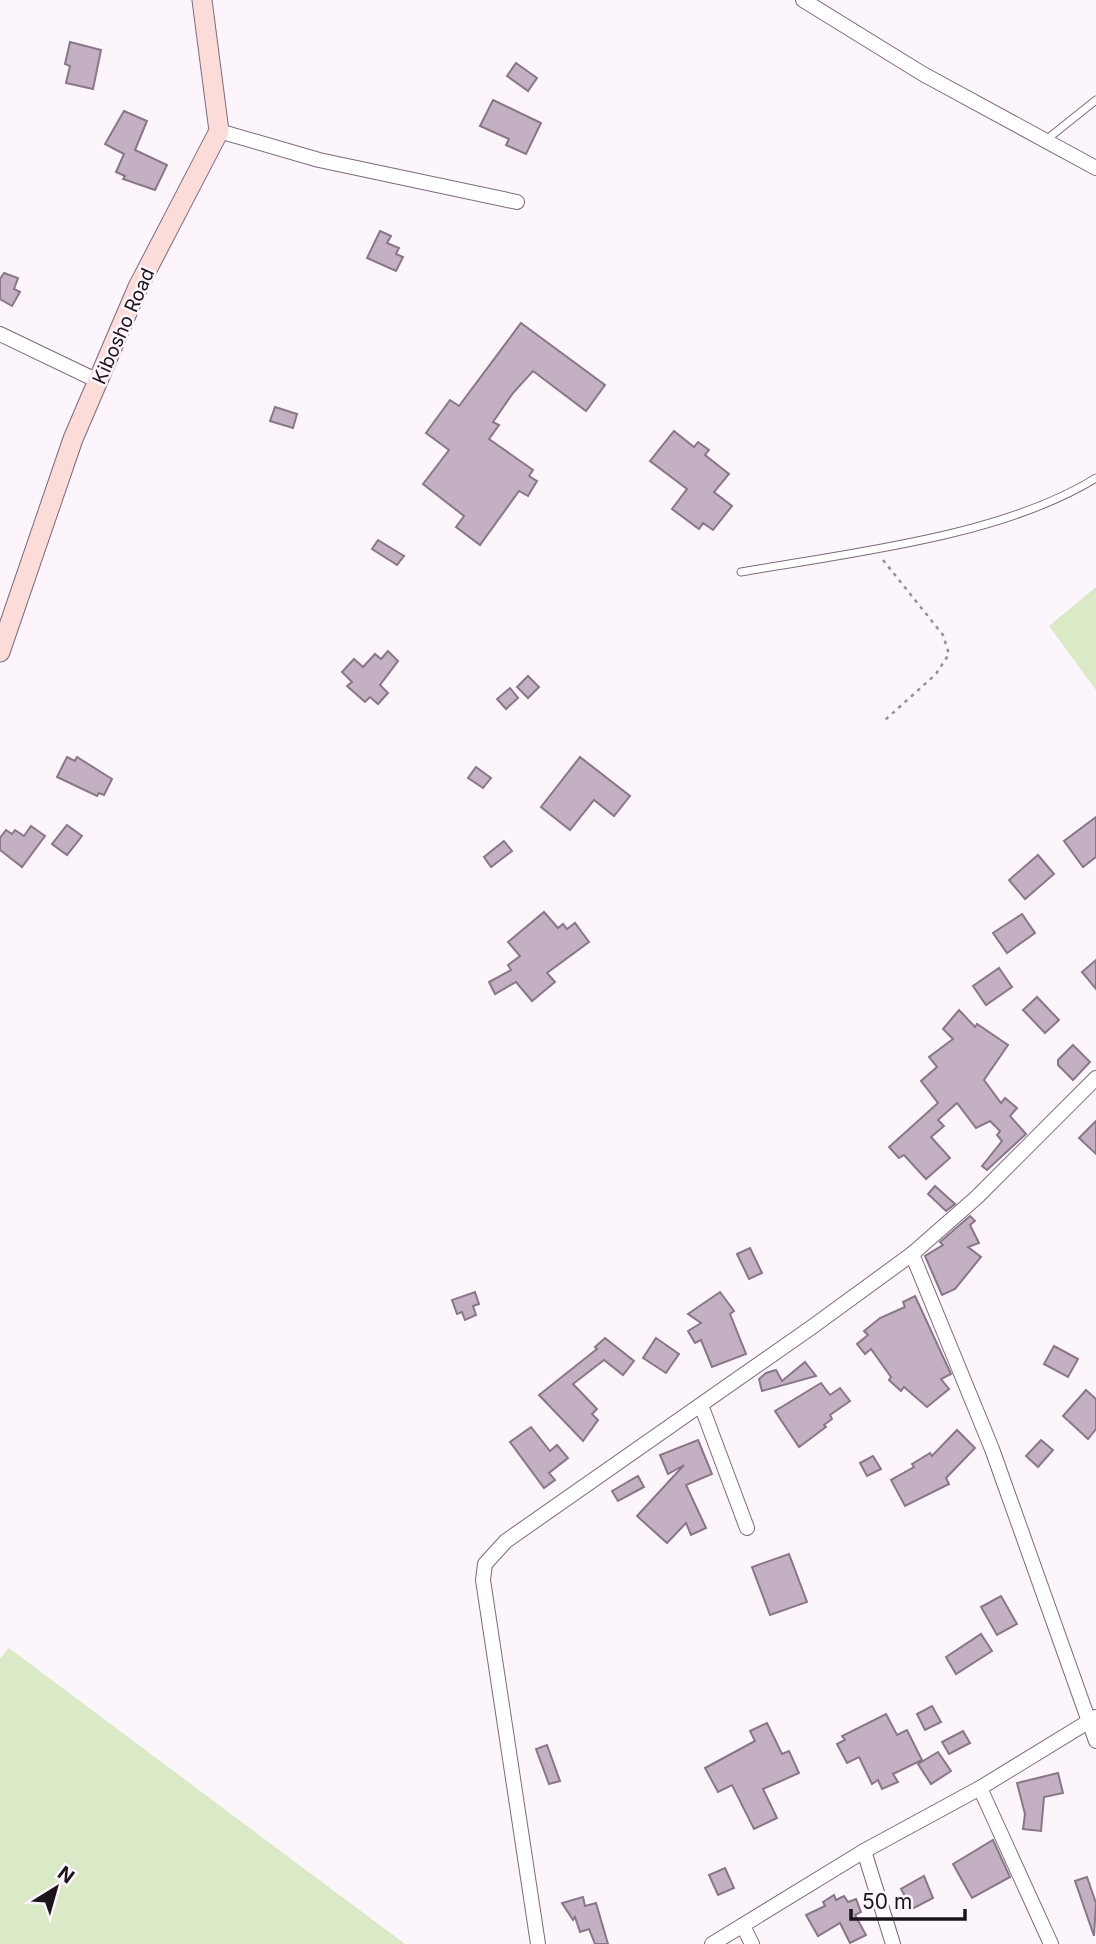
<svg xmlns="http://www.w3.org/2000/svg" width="1096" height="1944" font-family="Inter,sans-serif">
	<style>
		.green { fill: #dae9c6 }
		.building { fill: #c3b0c2; stroke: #897787; stroke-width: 2 }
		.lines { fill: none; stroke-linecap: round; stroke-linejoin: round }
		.service-casing { stroke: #7c6b7b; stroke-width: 9 }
		.minor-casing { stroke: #7c6b7b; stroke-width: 16 }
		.secondary-casing { stroke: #7c6b7b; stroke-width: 21 }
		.path { stroke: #978f96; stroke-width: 2.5; stroke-dasharray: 3.5 5; stroke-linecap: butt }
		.service { stroke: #fff; stroke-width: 7 }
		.minor { stroke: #fff; stroke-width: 14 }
		.secondary { stroke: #fbdcd8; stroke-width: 19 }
		.labels { text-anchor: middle; stroke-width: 5; stroke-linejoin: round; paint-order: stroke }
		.street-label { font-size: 19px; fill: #1b141b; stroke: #fdf5fc }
	</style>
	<rect width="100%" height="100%" fill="#fdf5fc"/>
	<g class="green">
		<polygon points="1096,587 1096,690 1049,626"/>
		<polygon points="9,1648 405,1944 0,1944 0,1659"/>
	</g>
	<g class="building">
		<polygon points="70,42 101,50 93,89 66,83 70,66 65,64"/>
		<polygon points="516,63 537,78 528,91 507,76"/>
		<polygon points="493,100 541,123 526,154 506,145 509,139 480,126"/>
		<polygon points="124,111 147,121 135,150 167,165 155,190 123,179 125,176 116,172 124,154 105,144"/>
		<polygon points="380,231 391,236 387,243 399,248 396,254 403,257 396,271 367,258"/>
		<polygon points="4,273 18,278 14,289 20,292 12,306 0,299 0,279"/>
		<polygon points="521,323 605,385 586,411 533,371 513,393 493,422 499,425 489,439 533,470 529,476 537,481 528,496 519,491 480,545 456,527 464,516 423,484 449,450 426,433 450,400 459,406"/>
		<polygon points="275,407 297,414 293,428 270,421"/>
		<polygon points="674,431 694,447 698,442 709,450 705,455 729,474 714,492 732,506 713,530 703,523 699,529 672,509 687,489 650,461"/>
		<polygon points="378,540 404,556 397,565 372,549"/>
		<polygon points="388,651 398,661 380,685 388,693 378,704 370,697 365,702 347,686 352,682 342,672 354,659 363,667 375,654 381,659"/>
		<polygon points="528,676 539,687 528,698 517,687"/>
		<polygon points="510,688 518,698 506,709 497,699"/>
		<polygon points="67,757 75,761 77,757 112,779 104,795 99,793 97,796 57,777"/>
		<polygon points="580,757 630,796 614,816 594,800 570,830 541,807"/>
		<polygon points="476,767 491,778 483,788 468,778"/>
		<polygon points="1096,817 1096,857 1083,867 1064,841"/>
		<polygon points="67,825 82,836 67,855 52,844"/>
		<polygon points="31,826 45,836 22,867 0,850 0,838 6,830 12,834 15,830 24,836"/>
		<polygon points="504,841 512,851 491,867 484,857"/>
		<polygon points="1038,855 1054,874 1025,899 1009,880"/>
		<polygon points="544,912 558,928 563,924 567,929 575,923 589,942 547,973 555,982 532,1001 516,982 495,994 489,982 511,970 508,965 520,956 508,942"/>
		<polygon points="1022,914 1035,933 1007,953 993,933"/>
		<polygon points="1096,960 1096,989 1082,972"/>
		<polygon points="999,968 1012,987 986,1005 973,986"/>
		<polygon points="1037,997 1059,1020 1045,1033 1023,1010"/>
		<polygon points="959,1010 975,1027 977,1024 1008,1045 984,1080 1001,1103 1005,1098 1017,1108 1010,1116 1026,1134 987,1170 982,1166 1002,1141 997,1135 1000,1131 990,1121 976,1128 957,1103 938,1120 944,1126 931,1137 950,1158 926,1179 904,1155 899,1158 889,1147 938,1103 921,1081 937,1067 929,1057 953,1039 943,1029"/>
		<polygon points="1073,1045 1090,1062 1073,1080 1058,1065 1058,1060"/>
		<polygon points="1096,1121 1096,1154 1079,1138"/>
		<polygon points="935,1186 955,1204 946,1211 928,1194"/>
		<polygon points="970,1216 975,1221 970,1225 979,1243 968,1247 981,1257 955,1289 942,1295 925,1256 943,1245 940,1242"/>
		<polygon points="750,1248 762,1273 749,1279 737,1254"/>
		<polygon points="475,1292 479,1304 473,1306 476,1315 465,1320 462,1312 457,1314 452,1300"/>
		<polygon points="720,1292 734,1311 730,1314 746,1354 712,1367 701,1340 695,1343 688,1331 701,1323 688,1314"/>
		<polygon points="915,1296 951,1374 941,1379 949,1389 927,1407 904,1387 901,1391 889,1380 891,1377 871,1349 865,1354 857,1344 868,1335 864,1331 880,1318 905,1307 903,1302"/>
		<polygon points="605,1338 634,1361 623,1375 604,1360 573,1384 597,1409 592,1414 598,1420 583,1441 539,1395 597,1349 595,1347"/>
		<polygon points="656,1338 679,1354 666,1373 643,1358"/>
		<polygon points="1054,1346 1078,1359 1068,1377 1044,1364"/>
		<polygon points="805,1362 816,1376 762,1391 759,1379 766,1373 776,1370 782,1381"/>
		<polygon points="821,1383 830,1395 840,1388 850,1401 830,1415 832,1419 824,1425 826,1427 799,1447 775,1411"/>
		<polygon points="1086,1390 1096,1399 1096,1429 1088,1439 1063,1416"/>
		<polygon points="531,1427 550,1451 557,1445 568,1458 549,1473 555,1480 544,1488 510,1442"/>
		<polygon points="957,1430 975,1448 946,1478 949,1484 905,1506 891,1480 914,1467 912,1464 930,1453 932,1456"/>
		<polygon points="698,1440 712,1474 686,1485 706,1528 691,1535 686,1523 667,1543 637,1516 684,1465 668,1474 660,1455"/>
		<polygon points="1041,1440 1053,1450 1038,1467 1026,1456"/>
		<polygon points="873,1456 881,1469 867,1476 860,1463"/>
		<polygon points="638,1476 644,1487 618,1501 612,1491"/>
		<polygon points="789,1554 807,1602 770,1615 752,1567"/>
		<polygon points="1001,1596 1017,1624 997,1635 981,1607"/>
		<polygon points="981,1634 992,1651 956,1674 946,1657"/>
		<polygon points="932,1706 941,1722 925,1730 917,1714"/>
		<polygon points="886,1714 897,1735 907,1730 922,1760 893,1774 898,1782 882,1789 878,1780 872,1784 859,1757 847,1763 837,1744 845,1740 842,1736"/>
		<polygon points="767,1723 782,1754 789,1751 799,1773 763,1789 777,1818 754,1829 732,1785 718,1792 705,1768 755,1741 750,1731"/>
		<polygon points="963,1731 970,1743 949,1754 942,1742"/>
		<polygon points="547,1745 560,1781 549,1784 536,1749"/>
		<polygon points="938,1752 951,1771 931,1784 918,1764"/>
		<polygon points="1058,1773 1063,1793 1044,1797 1041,1831 1023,1829 1025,1814 1017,1783"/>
		<polygon points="993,1840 1010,1877 972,1898 953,1864"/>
		<polygon points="725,1868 734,1888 718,1895 709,1875"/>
		<polygon points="924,1876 933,1898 912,1909 901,1889"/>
		<polygon points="1087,1877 1096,1903 1094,1936 1075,1881"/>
		<polygon points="834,1895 836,1900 844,1896 848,1902 856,1899 861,1912 855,1915 866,1935 850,1943 840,1923 818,1936 806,1915 825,1906 823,1902"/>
		<polygon points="583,1897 585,1906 596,1903 608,1944 595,1944 589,1929 580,1932 575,1917 573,1920 562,1903"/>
	</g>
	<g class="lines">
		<g class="service-casing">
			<g id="service">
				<polyline points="1046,140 1096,100"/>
				<path d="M 741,572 C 850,553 1003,536 1096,478"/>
			</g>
		</g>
		<g class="minor-casing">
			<g id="minor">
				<polyline points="803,0 923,74 1096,168"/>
				<polyline points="219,131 319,160 517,202"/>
				<polyline points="0,334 98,381"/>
				<polyline points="912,1254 992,1449 1096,1741"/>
				<polyline points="701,1405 747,1528"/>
				<polyline points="980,1788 1051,1944"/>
				<polyline points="864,1851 893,1944"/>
				<polyline points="743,1926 752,1944"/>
				<polyline points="538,1944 483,1580 485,1564 506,1541 812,1327 912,1254 977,1197 1096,1078"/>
				<polyline points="712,1944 864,1851 980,1788 1096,1717"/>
			</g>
		</g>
		<g class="secondary-casing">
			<polyline id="secondary" points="0,652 73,439 138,287 219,131 202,0"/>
		</g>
		<polyline class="path" points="883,560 943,635 949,654 936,674 884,721"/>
		<use href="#service" class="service"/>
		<use href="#minor" class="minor"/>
		<use href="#secondary" class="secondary"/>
	</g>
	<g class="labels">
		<g class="street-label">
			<text transform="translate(123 326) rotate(-66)" y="7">Kibosho Road</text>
		</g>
	</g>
	<g transform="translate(56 1888) rotate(37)" stroke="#fdf5fc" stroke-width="5" paint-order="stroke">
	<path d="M0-5L12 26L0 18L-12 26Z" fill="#1b141b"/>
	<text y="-10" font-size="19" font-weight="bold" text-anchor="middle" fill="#1b141b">N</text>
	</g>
	<path d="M851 1909v10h114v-10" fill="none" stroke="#1b141b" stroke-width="3.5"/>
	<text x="862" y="1909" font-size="21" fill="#1b141b" stroke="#fdf5fc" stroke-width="5" paint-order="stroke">50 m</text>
</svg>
